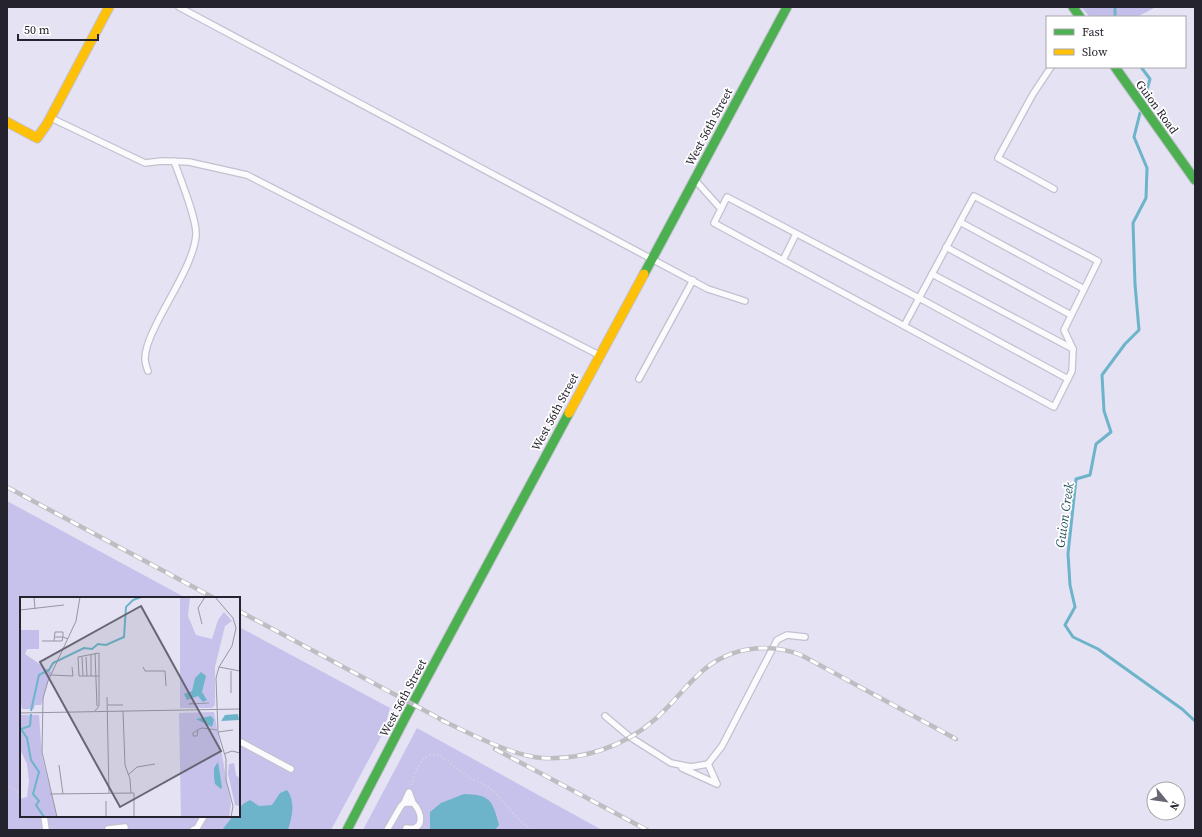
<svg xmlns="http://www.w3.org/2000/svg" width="1202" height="837" font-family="'Source Serif 4',serif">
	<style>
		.green { fill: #c7c2ec }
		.forest { fill: #c4beeb }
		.water { fill: #6db4ca }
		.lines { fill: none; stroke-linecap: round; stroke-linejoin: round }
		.stream { stroke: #6db4ca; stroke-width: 3 }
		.lane-casing { stroke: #c2c1cf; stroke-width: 8 }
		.fast-casing { stroke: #c2c1cf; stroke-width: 11 }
		.slow-casing { stroke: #c2c1cf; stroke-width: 11 }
		.path { stroke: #d6d6db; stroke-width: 2; stroke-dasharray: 1 3; stroke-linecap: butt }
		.lane { stroke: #fbfbfd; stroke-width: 5.5 }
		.fast { stroke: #4caf50; stroke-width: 9 }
		.slow { stroke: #ffc107; stroke-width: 9 }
		.rail-casing { stroke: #bebdc1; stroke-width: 4.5 }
		.rail { stroke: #fff; stroke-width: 3; stroke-dasharray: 9; stroke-linecap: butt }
		.labels { text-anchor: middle; stroke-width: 3.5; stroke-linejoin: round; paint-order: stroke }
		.street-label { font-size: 12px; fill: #24232e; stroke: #fff }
		.water-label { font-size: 13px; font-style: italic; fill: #27535e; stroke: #fff }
		.inset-river { fill: none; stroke: #6db4ca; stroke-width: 2 }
		.inset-road { fill: none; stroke: #9796a4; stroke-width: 1 }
		.view { fill: #676673; fill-opacity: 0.15; stroke: #676673; stroke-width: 2 }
		.inset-edge { fill: none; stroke: #24232e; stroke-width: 2 }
	</style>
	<rect width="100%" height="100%" fill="#e4e2f3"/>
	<g class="green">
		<polygon points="7,501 186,598 21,598 21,816 239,816 239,627 390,708 383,733 331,830 7,830"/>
		<polygon points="417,728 602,830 363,830"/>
	</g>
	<polygon class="forest" points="1081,7 1156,7 1137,17 1090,17"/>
	<g class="water">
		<path d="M 287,790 C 296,802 292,817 288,830 L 222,830 L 233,816 L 239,816 C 239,806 242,804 250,800 L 259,806 L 272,805 L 280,793 Z"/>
		<path d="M 464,794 C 491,795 492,800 499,825 L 495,830 L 430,830 L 430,812 L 441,803 Z"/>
	</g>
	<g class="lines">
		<g class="stream">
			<polyline points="1115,7 1115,17"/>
			<polyline points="1141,67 1150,79 1144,100"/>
			<polyline points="1140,113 1134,137 1147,168 1146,198 1133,223 1135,284 1139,330 1125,344 1102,375 1104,411 1111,432 1096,444 1090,475 1076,479 1068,554 1070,585 1075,607 1065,625 1073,637 1098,649 1182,709 1195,721"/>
		</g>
		<g class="lane-casing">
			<g id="lane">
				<polyline points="179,7 708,289 745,301"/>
				<polyline points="1051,67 1033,94 998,158 1054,189"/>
				<polyline points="51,118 145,163 162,161 189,162 247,175 597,354"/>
				<path d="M 696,181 L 721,209 L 714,223 C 827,284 940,345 1054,407 L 1072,371 L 1073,349 L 1064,330 L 1098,261 L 974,196 L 904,326"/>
				<polyline points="721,209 727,197 919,298 1068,379"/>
				<polyline points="960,222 1084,289"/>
				<polyline points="946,247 1071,315"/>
				<polyline points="783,260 796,234"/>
				<polyline points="932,274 1073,349"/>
				<path d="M 148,371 C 147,368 145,363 145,359 C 145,349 150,337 155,327 C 167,301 194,262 196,235 C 197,219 180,178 174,161"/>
				<polyline points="639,379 693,280"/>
				<polyline points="605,716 630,737 671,763 691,767 708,764 722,746 777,640 787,635 805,637"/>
				<polyline points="239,741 291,769"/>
				<polyline points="682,768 717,784 708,764"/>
				<polyline points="404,803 409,792 413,803"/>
				<polyline points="44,816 46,830"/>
				<polyline points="108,829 125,827"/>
				<polyline points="193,830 197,828 204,816"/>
				<path d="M 387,830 L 401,806 L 404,803 L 413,803 C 423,812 425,832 406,828"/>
			</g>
		</g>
		<g class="fast-casing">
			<g id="fast">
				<polyline points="1073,7 1080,17"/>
				<polyline points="1115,67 1195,180"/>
				<polyline points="644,274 787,7"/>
				<polyline points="347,830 405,718 569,413"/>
			</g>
		</g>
		<g class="slow-casing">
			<g id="slow">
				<polyline points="7,122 37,138 47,124 109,7"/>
				<polyline points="569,413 644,274"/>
			</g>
		</g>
		<g class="path">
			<polyline points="7,785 21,794"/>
			<path d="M 411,785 C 416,771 420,755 437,754 C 450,761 460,772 472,779 C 480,783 487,785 493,791 C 506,804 517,821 533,830"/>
		</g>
		<use href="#lane" class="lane"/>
		<use href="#fast" class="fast"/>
		<use href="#slow" class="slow"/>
		<g class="rail-casing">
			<g id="rail">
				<polyline points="7,487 214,598"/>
				<polyline points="239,611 446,722"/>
				<path d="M 441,720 C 470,733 511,756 543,758 C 582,760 623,747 653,721 C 669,708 682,690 697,676 C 725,648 765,641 801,655 L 956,739"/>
				<polyline points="495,749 647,830"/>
			</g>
		</g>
		<use href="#rail" class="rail"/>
	</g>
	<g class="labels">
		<g class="street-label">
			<text transform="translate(1157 107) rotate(54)" y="4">Guion Road</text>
			<text transform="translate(709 127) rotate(-62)" y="4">West 56th Street</text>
			<text transform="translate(555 412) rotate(-62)" y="4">West 56th Street</text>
			<text transform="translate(403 698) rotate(-62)" y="4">West 56th Street</text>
		</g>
		<g class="water-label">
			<text transform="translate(1064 515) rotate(-82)" y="5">Guion Creek</text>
		</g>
	</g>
	<g transform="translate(20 597)">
		<rect width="220" height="220" fill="#e4e2f3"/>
		<path d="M 160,0 L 170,0 L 168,19 L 176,38 L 192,42 L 198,23 L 204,15 L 212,24 L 205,29 L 195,70 L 195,108 L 192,111 L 160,111 ZM 194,115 L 211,207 L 209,220 L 161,220 L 159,116 Z" fill="#c7c2ec"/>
		<path d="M 0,33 L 19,33 L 19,52 L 7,52 L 5,57 L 31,75 L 21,108 L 15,108 L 14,112 L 2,112 L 0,101 ZM 1,118 L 19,118 L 22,159 L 37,220 L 0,220 L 0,202 L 7,200 L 9,184 L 7,167 L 0,152 ZM 214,166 L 216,178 L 220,182 L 220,209 L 215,208 L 208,177 L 209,167 Z" fill="#c4beeb"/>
		<path d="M 181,75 L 186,79 L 182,95 L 187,103 L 183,105 L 178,99 L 167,103 L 164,97 L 172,94 L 175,81 ZM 218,117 L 219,123 L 201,124 L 205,118 ZM 191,119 L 194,123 L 192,130 L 176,122 ZM 198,165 L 202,190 L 201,192 L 195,187 L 194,180 L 194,171 Z" fill="#6db4ca"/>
		<path class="inset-river" d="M 11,114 L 19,78 L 29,73 L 33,66 L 64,51 L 72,52 L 78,47 L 86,48 L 104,40 L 106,10 L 113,3 L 121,0M 11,117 L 10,129 L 1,132 L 7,141 L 11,163 L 19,175 L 13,197 L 19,204 L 16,208 L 24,220"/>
		<path class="inset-road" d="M 14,0 L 15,12M 195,0 L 213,21 L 216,31 L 212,49 L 199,70 L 196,81 L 198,135 L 206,162 L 206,183 L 213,209 L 211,220M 0,13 L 44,8M 182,27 L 178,11 L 185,0M 22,44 L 34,44 L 35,35 L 43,35 L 43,40 L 48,42M 34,44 L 42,44 L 43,40 L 35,40M 75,56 L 77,109M 71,58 L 71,79M 62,60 L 63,79M 66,60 L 67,79M 123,70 L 125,74 L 145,74 L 146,89M 199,70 L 220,74M 211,74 L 211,96M 31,78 L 53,79 L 52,70M 87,100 L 89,196M 173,106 L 169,107 L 189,106M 88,108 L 103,108M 75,114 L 79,109 L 79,56 L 58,60 L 59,79 L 79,79M 103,114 L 105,168 L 110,182 L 111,196M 0,116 L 220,112M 178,133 L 177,139 L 173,139 L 173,136 L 179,132 L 182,131 L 197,133M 198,135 L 213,133M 204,157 L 212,154 L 220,156M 39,168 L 43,197M 108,178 L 117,170 L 135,167M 30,197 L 114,196 L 114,220M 86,204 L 86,220M 37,220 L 22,155 L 23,101 L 28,84 L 56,24 L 60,0"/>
		<path class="view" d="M 121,9 L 201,154 L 100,210 L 20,65 Z"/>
		<rect width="220" height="220" class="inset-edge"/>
	</g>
	<rect width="1202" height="837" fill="none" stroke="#24232e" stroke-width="16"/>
	<rect x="1046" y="16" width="140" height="52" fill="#ffffff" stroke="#a7a7ab"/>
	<rect x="1054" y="29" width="20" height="6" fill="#4caf50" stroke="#a7a7ab"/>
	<text x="1082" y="36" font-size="12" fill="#24232e">Fast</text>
	<rect x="1054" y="49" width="20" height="6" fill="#ffc107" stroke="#a7a7ab"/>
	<text x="1082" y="56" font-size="12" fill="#24232e">Slow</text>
	<g transform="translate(1166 801) rotate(119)"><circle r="19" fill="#ffffff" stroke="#a7a7ab"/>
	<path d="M0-3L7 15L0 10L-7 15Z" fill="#676673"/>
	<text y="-6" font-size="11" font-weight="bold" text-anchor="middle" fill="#24232e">N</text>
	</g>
	<path d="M18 34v6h80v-6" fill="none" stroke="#24232e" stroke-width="2"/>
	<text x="24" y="34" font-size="12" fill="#24232e" stroke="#ffffff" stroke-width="3" paint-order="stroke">50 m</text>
</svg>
